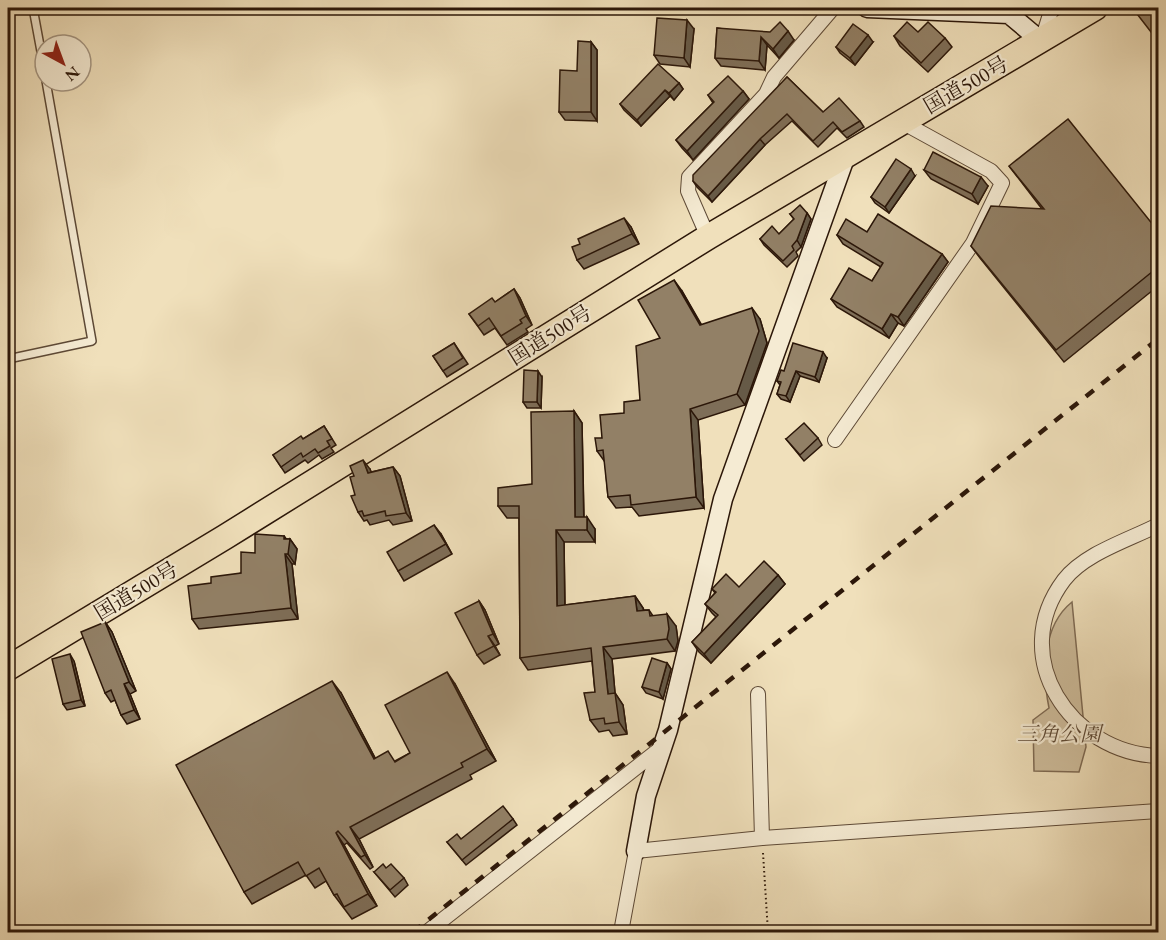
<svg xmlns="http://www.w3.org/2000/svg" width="1166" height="940" font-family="'EB Garamond','Noto Serif JP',serif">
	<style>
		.park { fill: #cfbe9d; stroke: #7e6a53; stroke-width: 1.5 }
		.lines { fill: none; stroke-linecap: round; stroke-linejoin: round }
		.lane-casing { stroke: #5d4936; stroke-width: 10 }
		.street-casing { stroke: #5d4936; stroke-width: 16 }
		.secondary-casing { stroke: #2c1709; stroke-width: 21 }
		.highway-casing { stroke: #2c1709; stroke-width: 27 }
		.path { stroke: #2c1709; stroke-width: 2; stroke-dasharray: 1.5 3; stroke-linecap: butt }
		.lane { stroke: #f5ebd3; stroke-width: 7 }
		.street { stroke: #f5ebd3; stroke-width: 14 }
		.secondary { stroke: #f5ebd3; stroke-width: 18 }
		.highway { stroke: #f0e0bb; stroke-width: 24 }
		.rail { stroke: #2c1709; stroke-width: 4.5; stroke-dasharray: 10 10; stroke-linecap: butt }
		.wall { fill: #7e6e58; stroke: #2c1709; stroke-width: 1.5 }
		.shaded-wall { fill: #665a47; stroke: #2c1709; stroke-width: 1.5 }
		.building { fill: #928066; stroke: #2c1709; stroke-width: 1.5 }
		.labels { text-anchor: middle; stroke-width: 4.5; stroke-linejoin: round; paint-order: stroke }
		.street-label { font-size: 21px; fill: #2c1709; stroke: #f5ebd3 }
		.park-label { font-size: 21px; font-style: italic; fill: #5d4935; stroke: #f5ebd3 }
	</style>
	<rect width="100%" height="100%" fill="#f0e0bb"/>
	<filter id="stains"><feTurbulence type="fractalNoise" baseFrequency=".00333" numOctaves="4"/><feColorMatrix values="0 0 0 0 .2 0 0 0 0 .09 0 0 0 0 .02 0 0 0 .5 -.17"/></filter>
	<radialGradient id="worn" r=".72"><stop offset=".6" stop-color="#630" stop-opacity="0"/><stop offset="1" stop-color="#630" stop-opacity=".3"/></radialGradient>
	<path class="park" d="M 1072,602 L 1086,747 L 1079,772 L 1034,771 L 1033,720 L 1049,708 C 1042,673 1042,626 1072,602 Z"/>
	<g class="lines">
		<g class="lane-casing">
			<g id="lane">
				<polyline points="33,8 45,73"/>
				<polyline points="8,359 92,341 46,81"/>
			</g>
		</g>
		<g class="street-casing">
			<g id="street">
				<polyline points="1042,40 1052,8"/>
				<polyline points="708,237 688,191 689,177 766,94 774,77 833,8"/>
				<polyline points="835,440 973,243 1002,183 991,171 902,122"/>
				<path d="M 1158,525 C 1129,540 1085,553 1064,580 C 1006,657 1071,753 1158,756"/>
				<polyline points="758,694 762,838"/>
				<polyline points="427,932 661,748"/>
				<polyline points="621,932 636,851 762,838 1158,811"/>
			</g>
		</g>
		<g class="secondary-casing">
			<g id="secondary">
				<polyline points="867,8 1009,14 1041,41"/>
				<polyline points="636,851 646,796 668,730 723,499 845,158"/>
			</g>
		</g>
		<g class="highway-casing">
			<polyline id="highway" points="8,668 225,537 708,237 1095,8"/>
		</g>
		<polyline class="path" points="763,853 768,932"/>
		<use href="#lane" class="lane"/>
		<use href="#street" class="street"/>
		<use href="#secondary" class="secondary"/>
		<use href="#highway" class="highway"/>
		<polyline class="rail" points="413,932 1158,339"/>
	</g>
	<g class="wall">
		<polygon points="717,28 794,40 779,58 767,45 765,70 721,66 715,58"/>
		<polygon points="694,29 690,67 660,64 654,55"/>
		<polygon points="918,32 945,38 952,47 928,72 900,46 894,36"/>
		<polygon points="591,42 597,50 597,121 565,120 559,112 577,71"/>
		<polygon points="873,42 855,65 840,53 836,47"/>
		<polygon points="787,77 823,112 860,121 864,127 847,138 837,128 818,147 792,121 765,145 712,202 697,187 693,181"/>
		<polygon points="679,83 683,89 674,100 670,96 641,126 624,110 620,104"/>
		<polygon points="743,91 749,99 693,160 682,148 676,140 713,103 708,95"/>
		<polygon points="1009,166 1158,231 1158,286 1064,362 980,258 971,246 1042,209"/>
		<polygon points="924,170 988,186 978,204 931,179"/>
		<polygon points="915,176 889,213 875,203 871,197"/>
		<polygon points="807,213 811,219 801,247 796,252 798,256 787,267 764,245 760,239 779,234 794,219 790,214"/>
		<polygon points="631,227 639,244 584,269 577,260"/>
		<polygon points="867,232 942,254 948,262 904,326 898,323 889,338 837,307 831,299 872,281 881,267 843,244 837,235"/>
		<polygon points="514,289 520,298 532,325 526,329 528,332 507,345 495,328 484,335 469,314 495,302"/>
		<polygon points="682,291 701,325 760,319 767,343 745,405 698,420 704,508 639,516 632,507 616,508 608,497 605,462 597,451 602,438 624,413 640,400 660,338"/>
		<polygon points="454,343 468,364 447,377 433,356"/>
		<polygon points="827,358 819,382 800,376 790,402 781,399 777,394 780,385 777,381 784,371"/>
		<polygon points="542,377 541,408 527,408 523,402"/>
		<polygon points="574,411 582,423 584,517 595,529 595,542 564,542 565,605 635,596 643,608 644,610 649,610 653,616 676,626 678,641 675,651 612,659 615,693 623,705 627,734 613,736 609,730 599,732 590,720 595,692 592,661 528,670 520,658 519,518 507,518 498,506 532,484"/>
		<polygon points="324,426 336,445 331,448 334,452 322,459 319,455 308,463 305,460 285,473 273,455 303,439"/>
		<polygon points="818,438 822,445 804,461 786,439"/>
		<polygon points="393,467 400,476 412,521 393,525 389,520 370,525 367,520 364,521 358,512 355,495 354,476 370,469 371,472"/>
		<polygon points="441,534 452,554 404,581 398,571"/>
		<polygon points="284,536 286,539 290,539 297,549 295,564 292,564 298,619 199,629 192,619 211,583 241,573 255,553"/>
		<polygon points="778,575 785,584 711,663 699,652 692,642 716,617 712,613 705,604 715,593 712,589 739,587"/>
		<polygon points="479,601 485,610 499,644 495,646 500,655 484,664 477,655"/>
		<polygon points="105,622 112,632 136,691 130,694 140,719 127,724 121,715 115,700 111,702 105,693"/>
		<polygon points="74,661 85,706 67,710 63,704"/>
		<polygon points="667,663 671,669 663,699 646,693 642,687"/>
		<polygon points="455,684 496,761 470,775 472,779 359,839 373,867 370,869 347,843 344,845 377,906 352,919 334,895 326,881 315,888 306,875 252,904 244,892 341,693 375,758 395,761 410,753"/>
		<polygon points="513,819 517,825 466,865 447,842 461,839"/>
		<polygon points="374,872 404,878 408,885 395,897"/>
	</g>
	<g class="shaded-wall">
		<polygon points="687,20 694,29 690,67 684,58"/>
		<polygon points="788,31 794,40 779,58 773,49"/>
		<polygon points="868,35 873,42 855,65 850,58"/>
		<polygon points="761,37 767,45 765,70 759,61"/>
		<polygon points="591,42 597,50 597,121 591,112"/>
		<polygon points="679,83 683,89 674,100 669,93"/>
		<polygon points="665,90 670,96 641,126 637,120"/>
		<polygon points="743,91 749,99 693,160 687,151"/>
		<polygon points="760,139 765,145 712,202 708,196"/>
		<polygon points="911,169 915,176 889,213 885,207"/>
		<polygon points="981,177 988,186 978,204 972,194"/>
		<polygon points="807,213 811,219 801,247 797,240"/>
		<polygon points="624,218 631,227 639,244 632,234"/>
		<polygon points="942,254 948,262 904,326 898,317"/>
		<polygon points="674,280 682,291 708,336 700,325"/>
		<polygon points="514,289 520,298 532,325 526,316"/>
		<polygon points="752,308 760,319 767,343 745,405 737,394"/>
		<polygon points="891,314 898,323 889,338 882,329"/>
		<polygon points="823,352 827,358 819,382 815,377"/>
		<polygon points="538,371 542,377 541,408 537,402"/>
		<polygon points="796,371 800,376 790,402 786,396"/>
		<polygon points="690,409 698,420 704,508 696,497"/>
		<polygon points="574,411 582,423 584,529 575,517"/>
		<polygon points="363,460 370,469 375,482 368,473"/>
		<polygon points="393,467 400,476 412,521 406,513"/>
		<polygon points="587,517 595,529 595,542 587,530"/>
		<polygon points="434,525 441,534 452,554 446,544"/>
		<polygon points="556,530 564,542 565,618 557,606"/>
		<polygon points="284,536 289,543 290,539 297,549 295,564 288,554"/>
		<polygon points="285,554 292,564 298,619 291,608"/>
		<polygon points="778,575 785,584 711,663 704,654"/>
		<polygon points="635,596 643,608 645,623 637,611"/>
		<polygon points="479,601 485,610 499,644 493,634"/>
		<polygon points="667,614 676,626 678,641 675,651 667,639"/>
		<polygon points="105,622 112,632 136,691 129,682"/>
		<polygon points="488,636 495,646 500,655 494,646"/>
		<polygon points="603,647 612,659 615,693 623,705 627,734 619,722 608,694"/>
		<polygon points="70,654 74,661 85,706 81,700"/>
		<polygon points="667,663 671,669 663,699 659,692"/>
		<polygon points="447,672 455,684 496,761 487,749"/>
		<polygon points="332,681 341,693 382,771 374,759"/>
		<polygon points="124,684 130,694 140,719 134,710"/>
		<polygon points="350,827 359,839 373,867 365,855"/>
		<polygon points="336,833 344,845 377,906 368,894"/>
	</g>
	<g class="building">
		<polygon points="1138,8 1158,8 1158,41 1134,10"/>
		<polygon points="657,18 687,20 684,58 654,55"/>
		<polygon points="780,22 788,31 773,49 761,37 759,61 715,58 717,28 770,32"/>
		<polygon points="907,22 918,32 928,22 945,38 921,63 894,36"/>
		<polygon points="853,24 868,35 850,58 836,47"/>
		<polygon points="578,41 591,42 591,112 559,112 560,70 577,71"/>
		<polygon points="658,64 679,83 669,93 665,90 637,120 620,104"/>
		<polygon points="728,76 743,91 687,151 676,140 714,102 708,95"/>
		<polygon points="787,77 823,112 839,98 860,121 842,132 833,122 813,141 787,114 760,139 708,196 693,181 693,175"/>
		<polygon points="1068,119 1158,231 1158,267 1056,350 971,246 991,206 1044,209 1009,166"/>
		<polygon points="933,152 981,177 972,194 924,170"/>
		<polygon points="896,159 911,169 885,207 871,197"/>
		<polygon points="800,205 807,213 797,240 792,246 794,250 783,261 760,239 772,226 779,234 794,219 790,214"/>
		<polygon points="878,214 942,254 898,317 891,314 882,329 831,299 849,268 872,281 883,263 837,235 846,219 867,232"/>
		<polygon points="624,218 632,234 577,260 572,247 580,244 578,239"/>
		<polygon points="674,280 700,325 752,308 759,331 737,394 690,409 696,497 631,505 630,495 608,497 603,450 597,451 595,438 602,438 600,415 624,413 624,402 640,400 636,346 660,338 638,300"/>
		<polygon points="514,289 526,316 520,320 522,323 501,336 489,318 478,326 469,314 492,298 495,302"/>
		<polygon points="454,343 463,358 443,371 433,356"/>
		<polygon points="793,343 823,352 815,377 796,371 786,396 777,394 781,382 777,381 781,370 784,371"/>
		<polygon points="524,370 538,371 537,402 523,402"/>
		<polygon points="574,411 575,517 587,517 587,530 556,530 557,606 635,596 637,611 649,610 650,616 667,614 669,629 667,639 603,647 608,694 615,693 619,722 605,724 604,718 590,720 584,693 595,692 591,648 520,658 519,506 498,506 498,488 532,484 531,412"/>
		<polygon points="804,423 818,438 800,455 786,439"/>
		<polygon points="324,426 332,439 327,441 330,446 318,453 315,449 303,457 301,453 281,467 273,455 301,436 303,439"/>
		<polygon points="363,460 368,473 393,467 406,513 386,516 385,511 364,516 362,511 358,512 351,496 355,495 350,477 354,476 350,466"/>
		<polygon points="434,525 446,544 398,571 387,552"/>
		<polygon points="255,534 284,536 284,539 290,539 288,554 285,554 291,608 192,619 188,586 211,583 211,577 241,573 241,552 255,553"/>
		<polygon points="764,561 778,575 704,654 692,642 718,615 705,604 716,592 712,589 726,574 739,587"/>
		<polygon points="479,601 493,634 488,636 494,646 477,655 455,613"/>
		<polygon points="105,622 129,682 124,684 134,710 121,715 111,690 105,693 81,632"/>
		<polygon points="70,654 81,700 63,704 52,659"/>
		<polygon points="652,658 667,663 659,692 642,687"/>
		<polygon points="447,672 487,749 461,763 463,767 350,827 365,855 361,857 338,831 336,833 368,894 344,907 337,894 334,895 319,868 306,876 298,862 244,892 176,765 332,681 374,759 388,751 395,762 410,753 385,705"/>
		<polygon points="503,806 513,819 462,860 447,842 457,834 461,839"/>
		<polygon points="383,864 386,868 391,864 404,878 390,890 374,872"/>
	</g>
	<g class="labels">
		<g class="street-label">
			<text transform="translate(966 85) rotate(-30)" y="7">国道500号</text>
			<text transform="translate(550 335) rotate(-32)" y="7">国道500号</text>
			<text transform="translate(136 591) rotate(-31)" y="7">国道500号</text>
		</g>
		<g class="park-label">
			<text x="1059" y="741">三角公園</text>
		</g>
	</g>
	<rect width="1166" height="940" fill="none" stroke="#f0e0bb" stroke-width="30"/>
	<rect x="9" y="9" width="1148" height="922" fill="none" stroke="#2c1709" stroke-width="3"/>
	<rect x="15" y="15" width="1136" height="910" fill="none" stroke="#2c1709" stroke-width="1.5"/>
	<g transform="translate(63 63) rotate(139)"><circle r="28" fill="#f5ebd3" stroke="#a59682" stroke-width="1.5"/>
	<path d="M0-4.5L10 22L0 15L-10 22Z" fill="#8f2418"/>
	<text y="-9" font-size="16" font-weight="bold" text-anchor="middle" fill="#2c1709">N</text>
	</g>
	<rect width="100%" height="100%" filter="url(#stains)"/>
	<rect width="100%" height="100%" fill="url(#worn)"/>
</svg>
